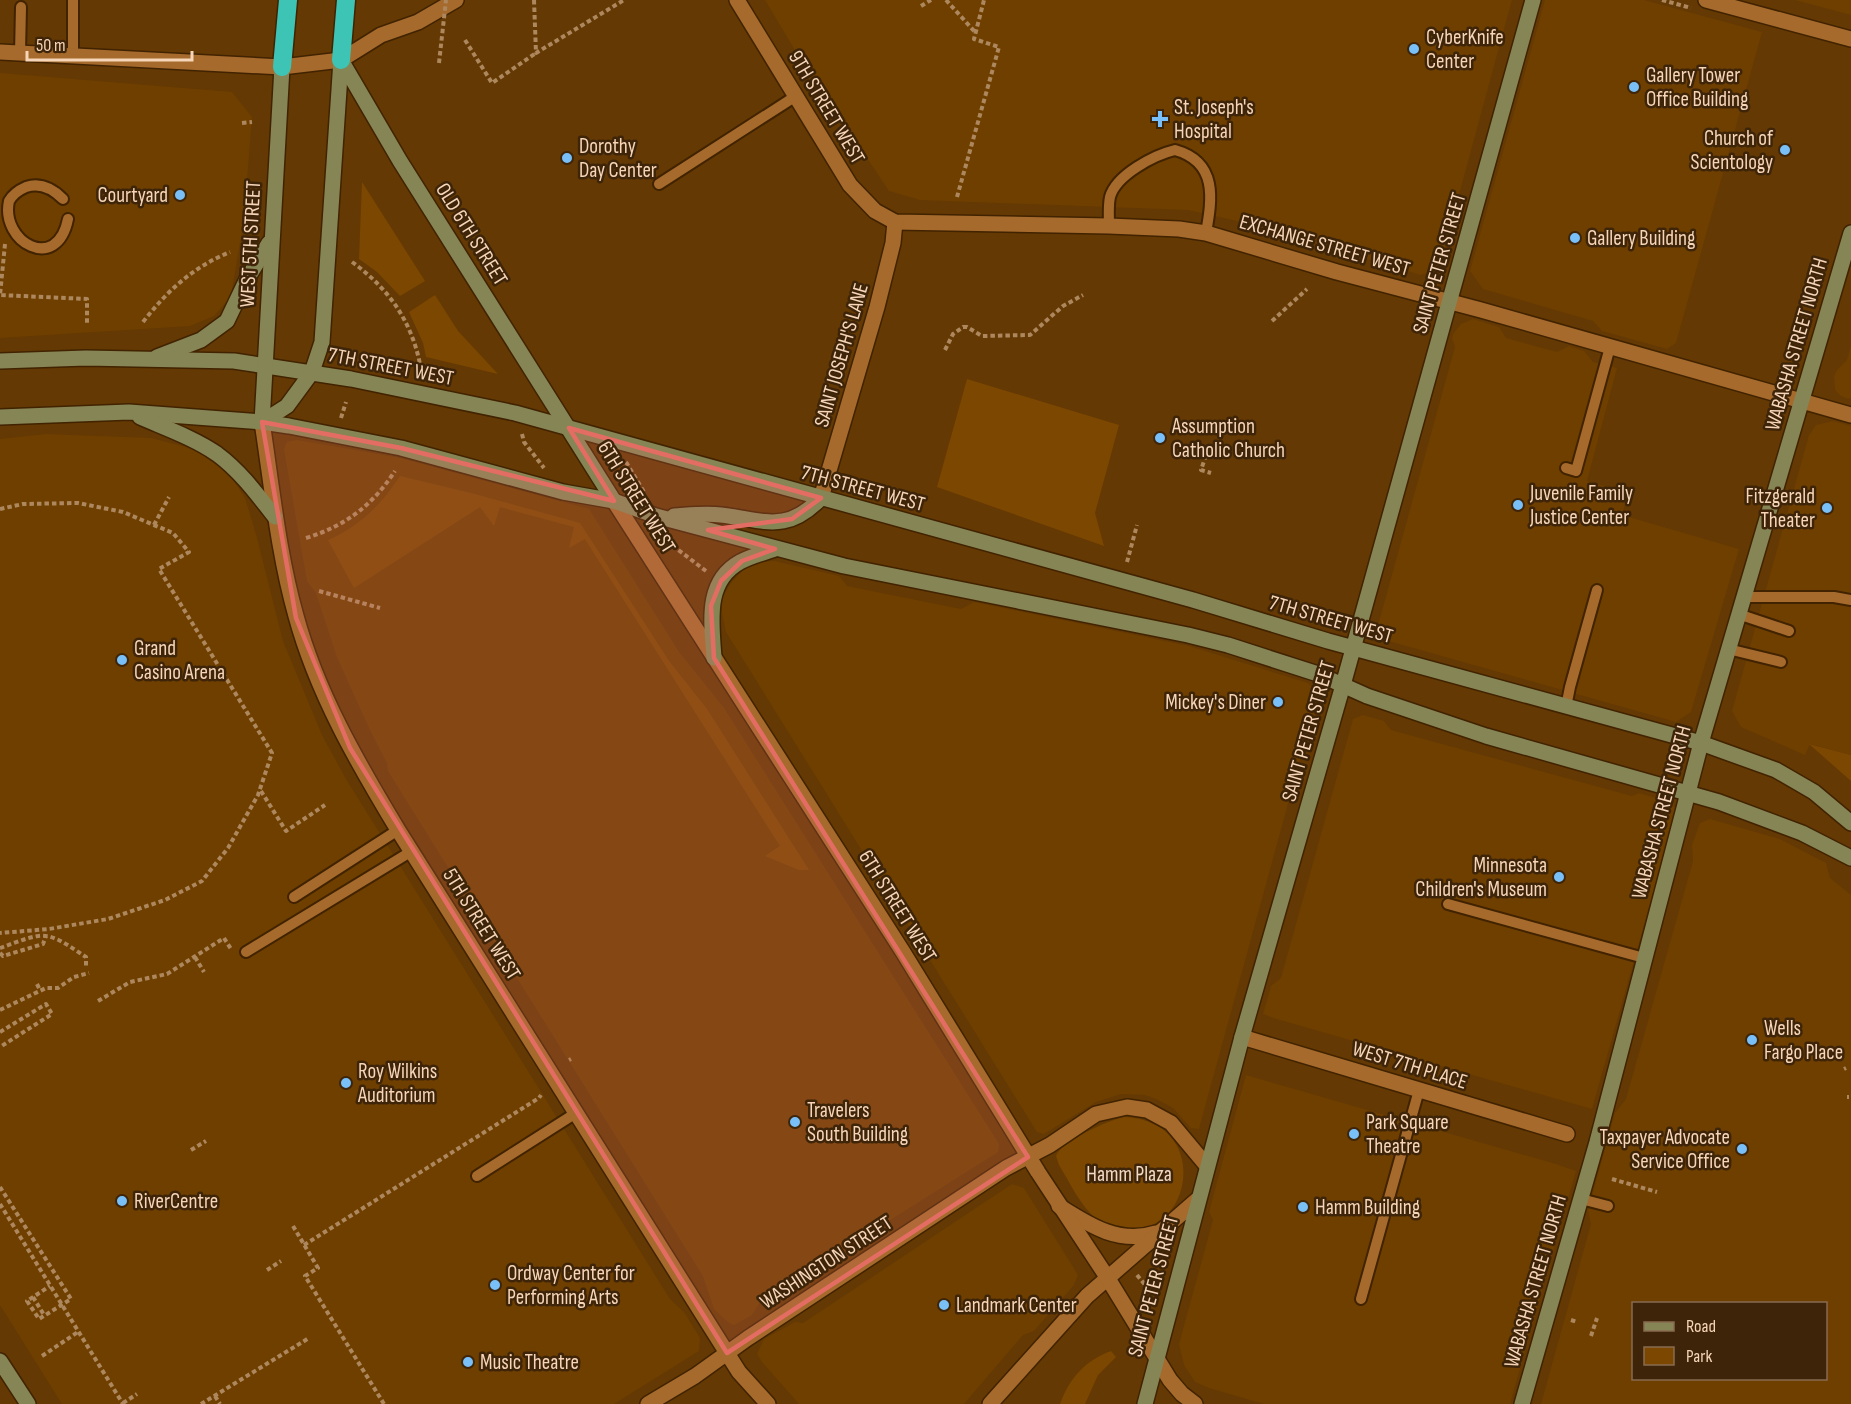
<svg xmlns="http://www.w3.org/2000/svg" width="1851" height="1404" font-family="'Sofia Sans Condensed',sans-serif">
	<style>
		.built { fill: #6f3f00; fill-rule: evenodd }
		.green { fill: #7c4700 }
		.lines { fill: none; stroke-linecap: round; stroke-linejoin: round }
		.service-casing { stroke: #412301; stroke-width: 14 }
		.pedestrian-casing { stroke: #412301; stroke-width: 18 }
		.minor-casing { stroke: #412301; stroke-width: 18 }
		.tertiary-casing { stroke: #412301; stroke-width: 18 }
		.secondary-casing { stroke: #412301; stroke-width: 18 }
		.motorway-casing { stroke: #412301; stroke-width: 21 }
		.path { stroke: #ad875d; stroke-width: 4; stroke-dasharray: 4.5 3; stroke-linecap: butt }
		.service { stroke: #a56a2c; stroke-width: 10 }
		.pedestrian { stroke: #a56a2c; stroke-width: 15 }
		.minor { stroke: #a56a2c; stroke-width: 15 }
		.tertiary { stroke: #a56a2c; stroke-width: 15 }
		.secondary { stroke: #868555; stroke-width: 15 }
		.motorway { stroke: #3dc4b5; stroke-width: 18 }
		.path-bridge { stroke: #ad875d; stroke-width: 4; stroke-dasharray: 4.5 3; stroke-linecap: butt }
		.marked { fill: #e36d62; fill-opacity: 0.2; stroke: #e36d62; stroke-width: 4.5; stroke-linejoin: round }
		.poi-dot { fill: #79bff8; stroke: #3e250a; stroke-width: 2 }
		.labels { text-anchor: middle; stroke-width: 5; stroke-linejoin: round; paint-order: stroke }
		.poi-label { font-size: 21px; fill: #f6d5b8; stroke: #3e250a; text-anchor: start }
		.street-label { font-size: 21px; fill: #f6d5b8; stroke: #3e250a }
		.park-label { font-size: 21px; fill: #f0d9c5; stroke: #3e250a }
	</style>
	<rect width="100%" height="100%" fill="#643903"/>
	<g class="built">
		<polygon points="765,0 1512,0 1439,268 1421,275 1246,223 1188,210 920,200 889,191 793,47"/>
		<polygon points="1545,0 1644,0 1762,32 1676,343 1667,349 1602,331 1593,321 1483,289 1470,271"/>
		<polygon points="1795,0 1851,0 1851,15"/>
		<polygon points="0,73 232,92 252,117 244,219 231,296 214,316 190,326 0,338"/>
		<polygon points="1473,319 1499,327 1506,338 1557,352 1569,346 1584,351 1593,362 1617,368 1587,481 1628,493 1622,515 1739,549 1691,712 1676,722 1385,640 1377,629 1455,347 1452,338 1453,334 1461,324"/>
		<polygon points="1851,346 1851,398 1848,399 1841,396 1835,390 1834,376 1837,370 1847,360"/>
		<polygon points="1833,421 1851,426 1851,755 1810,744 1805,755 1741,727 1732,711 1809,435 1816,425"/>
		<polygon points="46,434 151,438 194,449 219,464 232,478 245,498 256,534 283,641 322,735 346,779 670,1299 684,1312 700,1338 699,1351 614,1404 62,1404 0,1305 0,439"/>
		<polygon points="297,440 400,458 589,509 679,652 724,708 999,1144 998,1152 760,1302 752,1315 734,1325 728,1322 714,1309 703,1276 388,771 387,763 370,730 337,657 316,593 307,581 284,449 287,442"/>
		<polygon points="775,561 839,576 847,586 961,609 974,602 1189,646 1308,683 1318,694 1199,1129 1191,1128 1173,1108 1156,1099 1145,1095 1121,1094 1096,1102 1044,1134 1037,1132 726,632 722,613 722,598 731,583 743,570 758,562"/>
		<polygon points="1363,715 1384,721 1391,730 1632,796 1639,793 1673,803 1676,812 1592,1109 1273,1018 1263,1014 1271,986 1281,978 1353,719"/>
		<path d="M 1710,819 L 1780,839 L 1826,863 L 1830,878 L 1851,895 L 1851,1404 L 1541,1404 L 1591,1224 L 1588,1211 L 1615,1113 L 1626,1099 L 1693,861 L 1692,845 L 1700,823 ZM 1634,1304 L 1826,1304 L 1826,1378 L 1634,1378 Z"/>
		<polygon points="1246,1075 1556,1164 1576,1171 1510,1404 1264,1404 1209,1388 1195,1382 1184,1365 1179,1344 1213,1220 1209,1212"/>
		<polygon points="1012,1184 1024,1188 1078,1275 1074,1285 1034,1331 1023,1335 964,1404 799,1404 762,1362 757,1354 764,1339 795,1322 803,1323"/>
	</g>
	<g class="green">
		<polygon points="362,182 425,281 400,296 377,272 359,259"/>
		<polygon points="435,295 458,331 498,374 426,357 423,343 409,312"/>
		<polygon points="967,379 1119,425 1095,513 1104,546 937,487"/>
		<path d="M 400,476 L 471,493 L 580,523 L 669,661 L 707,709 L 809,870 L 799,870 L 765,856 L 780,846 L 585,539 L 569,548 L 574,527 L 500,507 L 494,526 L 480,507 L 354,588 L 328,540 C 359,527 382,504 400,476 Z"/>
		<polygon points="1809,744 1851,755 1851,781"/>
		<path d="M 1125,1117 C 1213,1121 1194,1242 1120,1228 C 1109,1226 1099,1222 1091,1214 C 1078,1201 1069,1181 1059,1165 L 1056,1156 C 1060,1142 1110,1119 1125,1117 Z"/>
		<path d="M 1111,1351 L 1116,1357 L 1098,1375 L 1085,1404 L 1060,1404 C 1069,1378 1086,1360 1111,1351 Z"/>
	</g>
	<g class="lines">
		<g class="service-casing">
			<g id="service">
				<polyline points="20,53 21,7"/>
				<polyline points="73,56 73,0"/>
				<polyline points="659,184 796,96"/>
				<path d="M 63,199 C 53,189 41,182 26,187 C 19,190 13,194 9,201 C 0,242 57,274 68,219"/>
				<path d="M 1109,226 C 1109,217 1108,206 1110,197 C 1116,175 1154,155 1175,150 C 1218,162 1212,199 1206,233"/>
				<polyline points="1566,468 1576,471 1610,347"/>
				<polyline points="1743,597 1834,597 1851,600"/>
				<polyline points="1738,614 1789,631"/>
				<polyline points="1728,649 1781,662"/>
				<polyline points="1566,707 1570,687 1597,590"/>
				<polyline points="294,897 398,830"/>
				<polyline points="1448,904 1644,958"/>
				<polyline points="246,952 412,851"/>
				<polyline points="477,1176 576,1113"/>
				<polyline points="1581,1199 1608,1206"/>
				<polyline points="1361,1299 1419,1090"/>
			</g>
		</g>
		<g class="pedestrian-casing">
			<polyline id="pedestrian" points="1242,1037 1567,1134"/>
		</g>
		<g class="minor-casing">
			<g id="minor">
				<polyline points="737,0 850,185 875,211 895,222 1109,226 1179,229 1206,233 1337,272 1481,310 1851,415"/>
				<polyline points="0,52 282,67 341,60 381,35 418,22 456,0"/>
				<polyline points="821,498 877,307 893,243 895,222"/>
				<path d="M 1059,1206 C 1089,1225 1119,1245 1156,1233"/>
				<polyline points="648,1404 695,1376 748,1338 1006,1168 1050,1145 1096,1114 1127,1107 1147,1110 1171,1123 1207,1166"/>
				<polyline points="990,1404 1087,1296 1197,1200"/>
			</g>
		</g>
		<g class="tertiary-casing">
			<g id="tertiary">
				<polyline points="1706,0 1851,39"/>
				<path d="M 262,422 C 272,487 278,552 296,616 C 317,693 357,762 398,830 L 727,1353 L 739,1372 L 768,1404"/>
				<polyline points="614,501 903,952 1038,1172 1107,1277 1170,1380 1182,1394 1195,1404"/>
			</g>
		</g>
		<g class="secondary-casing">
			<g id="secondary">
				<polyline points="341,60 400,161 614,501"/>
				<polyline points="157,357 201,340 227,321 247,279 269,243"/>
				<polyline points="0,361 86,358 234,361 351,379 515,413 1193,600 1328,641 1701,743 1776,770 1814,792 1851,823"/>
				<polyline points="0,417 129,412 262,422 289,426 401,448 563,492 614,501 656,516 844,566 1188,635 1228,645 1318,674 1367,696 1486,736 1719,802 1802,833 1851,858"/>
				<path d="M 140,417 C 165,428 194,438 217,454 C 240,471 257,494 275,517"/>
				<polyline points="262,422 287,406 312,372 322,342 341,60"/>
				<polyline points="262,422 282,67"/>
				<path d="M 674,516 C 690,515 706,513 721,515 C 765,520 786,534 821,498"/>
				<path d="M 714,658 C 712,624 704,582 740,562 C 751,556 764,553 775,549"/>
				<polyline points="0,1361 28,1404"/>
				<polyline points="1145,1404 1242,1037 1343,685 1533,0"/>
				<polyline points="1522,1404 1597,1142 1701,743 1851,233"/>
			</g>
		</g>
		<g class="motorway-casing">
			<g id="motorway">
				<polyline points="341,60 346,0"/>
				<polyline points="282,67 288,0"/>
			</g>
		</g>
		<g class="path">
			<polyline points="534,0 536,53 624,0"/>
			<polyline points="946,0 975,32"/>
			<polyline points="1662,0 1691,8"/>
			<polyline points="921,6 931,0"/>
			<polyline points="465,40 492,83 536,53"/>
			<polyline points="242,123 252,122"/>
			<polyline points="957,197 999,47 974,39 984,0"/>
			<polyline points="5,244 0,295 87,299 87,323"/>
			<path d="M 352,262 C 388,288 411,320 420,364"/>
			<polyline points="1272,321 1307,289"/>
			<path d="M 143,322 C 167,291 193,267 230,252"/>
			<polyline points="945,350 953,334 963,327 967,327 982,336 1030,335 1063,306 1083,295"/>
			<polyline points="341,418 346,402"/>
			<polyline points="522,434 524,442 544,468"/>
			<polyline points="1203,451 1207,452 1201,470 1211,473"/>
			<polyline points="626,462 644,492"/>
			<polyline points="0,509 23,504 78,503 123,512 173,533 189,552 159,569 272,753 258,795 228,848 202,881 165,900 108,919 49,929 0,933"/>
			<polyline points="154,525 169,497"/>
			<path d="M 306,538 C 345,526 372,506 395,471"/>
			<polyline points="669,539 673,546 706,571"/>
			<polyline points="1127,562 1137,525"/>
			<polyline points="319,591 380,608"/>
			<polyline points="261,791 286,831 325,805"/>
			<polyline points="1655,813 1663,823"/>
			<path d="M 0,948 C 12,944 25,938 38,936 C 54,933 73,949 86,957 L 86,967"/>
			<polyline points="0,953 3,956 43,944 46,936"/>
			<polyline points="195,957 204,972"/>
			<polyline points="37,984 40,990"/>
			<polyline points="98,1001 130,982 167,974 224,938 231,949"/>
			<polyline points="0,1010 46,988 58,988 74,977 89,973"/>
			<polyline points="0,1032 46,1004 52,1014 0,1047"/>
			<polyline points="569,1060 571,1059"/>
			<polyline points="1844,1069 1846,1068"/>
			<polyline points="1847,1097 1849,1097"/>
			<polyline points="191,1150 206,1141"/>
			<polyline points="1612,1179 1657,1192"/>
			<polyline points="0,1187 71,1299 39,1319 27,1301 50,1286"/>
			<polyline points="0,1204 123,1404"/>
			<polyline points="293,1226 318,1268 305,1276 384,1404"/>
			<polyline points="304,1245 539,1098 541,1095"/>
			<polyline points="267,1270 281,1261"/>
			<polyline points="1137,1275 1146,1286"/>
			<polyline points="33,1297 44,1315"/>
			<polyline points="1571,1320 1577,1322"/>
			<polyline points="1591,1336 1597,1318"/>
			<polyline points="42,1356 78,1332"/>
			<polyline points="215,1396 220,1404"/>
			<polyline points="123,1403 137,1394"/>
			<polyline points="201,1404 309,1338"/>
		</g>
		<use href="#service" class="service"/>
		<use href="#pedestrian" class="pedestrian"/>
		<use href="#minor" class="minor"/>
		<use href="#tertiary" class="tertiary"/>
		<use href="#secondary" class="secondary"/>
		<use href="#motorway" class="motorway"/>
		<polyline class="path-bridge" points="439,63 446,0"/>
	</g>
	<path class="marked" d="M 262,422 L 401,448 L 614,501 L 569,428 L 821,498 L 792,519 L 708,530 L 775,549 L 742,561 L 721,581 L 711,606 L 714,658 L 1028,1157 L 727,1353 L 350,748 L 296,618 Z"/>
	<g class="poi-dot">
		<circle cx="1414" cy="49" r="6"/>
		<circle cx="1634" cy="87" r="6"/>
		<path d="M1157 110h6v6h6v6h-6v6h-6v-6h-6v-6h6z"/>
		<circle cx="1785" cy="150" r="6"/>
		<circle cx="567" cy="158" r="6"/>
		<circle cx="180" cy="195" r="6"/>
		<circle cx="1575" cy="238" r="6"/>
		<circle cx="1160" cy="438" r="6"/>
		<circle cx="1518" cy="505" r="6"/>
		<circle cx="1827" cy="508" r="6"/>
		<circle cx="122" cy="660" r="6"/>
		<circle cx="1278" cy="702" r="6"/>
		<circle cx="1559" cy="877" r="6"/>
		<circle cx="1752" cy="1040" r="6"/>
		<circle cx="346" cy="1083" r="6"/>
		<circle cx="795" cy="1122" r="6"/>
		<circle cx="1354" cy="1134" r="6"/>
		<circle cx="1742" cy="1149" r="6"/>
		<circle cx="122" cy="1201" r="6"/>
		<circle cx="1303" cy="1207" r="6"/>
		<circle cx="495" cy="1285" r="6"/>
		<circle cx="944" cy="1305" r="6"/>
		<circle cx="468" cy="1362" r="6"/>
	</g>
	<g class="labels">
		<g class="poi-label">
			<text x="1426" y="44">CyberKnife<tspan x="1426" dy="24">Center</tspan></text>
			<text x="1646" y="82">Gallery Tower<tspan x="1646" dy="24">Office Building</tspan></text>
			<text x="1174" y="114">St. Joseph's<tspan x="1174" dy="24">Hospital</tspan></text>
			<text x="1773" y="145" text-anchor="end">Church of<tspan x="1773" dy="24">Scientology</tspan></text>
			<text x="579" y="153">Dorothy<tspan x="579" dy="24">Day Center</tspan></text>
			<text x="168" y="202" text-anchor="end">Courtyard</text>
			<text x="1587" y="245">Gallery Building</text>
			<text x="1172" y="433">Assumption<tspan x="1172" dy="24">Catholic Church</tspan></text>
			<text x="1530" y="500">Juvenile Family<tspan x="1530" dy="24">Justice Center</tspan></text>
			<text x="1815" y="503" text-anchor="end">Fitzgerald<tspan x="1815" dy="24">Theater</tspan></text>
			<text x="134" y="655">Grand<tspan x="134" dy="24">Casino Arena</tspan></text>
			<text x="1266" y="709" text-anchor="end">Mickey's Diner</text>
			<text x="1547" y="872" text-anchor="end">Minnesota<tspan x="1547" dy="24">Children's Museum</tspan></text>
			<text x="1764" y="1035">Wells<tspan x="1764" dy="24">Fargo Place</tspan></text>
			<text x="358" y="1078">Roy Wilkins<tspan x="358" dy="24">Auditorium</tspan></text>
			<text x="807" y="1117">Travelers<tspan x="807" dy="24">South Building</tspan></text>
			<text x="1366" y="1129">Park Square<tspan x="1366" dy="24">Theatre</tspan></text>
			<text x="1730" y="1144" text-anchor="end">Taxpayer Advocate<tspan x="1730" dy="24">Service Office</tspan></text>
			<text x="134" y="1208">RiverCentre</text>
			<text x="1315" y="1214">Hamm Building</text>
			<text x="507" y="1280">Ordway Center for<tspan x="507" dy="24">Performing Arts</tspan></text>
			<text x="956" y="1312">Landmark Center</text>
			<text x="480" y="1369">Music Theatre</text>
		</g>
		<g class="street-label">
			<text transform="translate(827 107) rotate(59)" y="7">9TH STREET WEST</text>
			<text transform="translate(472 234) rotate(58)" y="7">OLD 6TH STREET</text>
			<text transform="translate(250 244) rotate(-87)" y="7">WEST 5TH STREET</text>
			<text transform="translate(1325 245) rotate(16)" y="7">EXCHANGE STREET WEST</text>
			<text transform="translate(1439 263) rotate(-74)" y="7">SAINT PETER STREET</text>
			<text transform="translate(1796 344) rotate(-74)" y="7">WABASHA STREET NORTH</text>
			<text transform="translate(841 355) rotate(-74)" y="7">SAINT JOSEPH'S LANE</text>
			<text transform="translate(391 366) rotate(11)" y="7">7TH STREET WEST</text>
			<text transform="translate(863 488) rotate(15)" y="7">7TH STREET WEST</text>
			<text transform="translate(637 497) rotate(58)" y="7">6TH STREET WEST</text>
			<text transform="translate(1331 619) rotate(16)" y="7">7TH STREET WEST</text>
			<text transform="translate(1308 731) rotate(-74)" y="7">SAINT PETER STREET</text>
			<text transform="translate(1661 812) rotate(-75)" y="7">WABASHA STREET NORTH</text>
			<text transform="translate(898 906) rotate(58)" y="7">6TH STREET WEST</text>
			<text transform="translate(482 924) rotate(58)" y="7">5TH STREET WEST</text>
			<text transform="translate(1410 1065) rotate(17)" y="7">WEST 7TH PLACE</text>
			<text transform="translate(826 1262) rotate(-33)" y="7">WASHINGTON STREET</text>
			<text transform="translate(1535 1281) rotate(-74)" y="7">WABASHA STREET NORTH</text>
			<text transform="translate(1153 1286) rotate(-75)" y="7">SAINT PETER STREET</text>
		</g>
		<g class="park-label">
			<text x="1129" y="1181">Hamm Plaza</text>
		</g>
	</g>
	<rect x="1632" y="1302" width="195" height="78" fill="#3e250a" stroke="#886b50" stroke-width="1.5"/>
	<rect x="1644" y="1322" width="30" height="9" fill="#868555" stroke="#886b50" stroke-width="1.5"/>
	<text x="1686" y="1332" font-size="18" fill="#f6d5b8">Road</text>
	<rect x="1644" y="1347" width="30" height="18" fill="#7c4700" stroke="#886b50" stroke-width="1.5"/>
	<text x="1686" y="1362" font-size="18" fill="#f6d5b8">Park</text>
	<path d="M27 51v9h165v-9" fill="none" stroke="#f6d5b8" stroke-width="3"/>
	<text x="36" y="51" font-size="18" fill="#f6d5b8" stroke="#3e250a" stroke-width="4.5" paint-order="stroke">50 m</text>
</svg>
